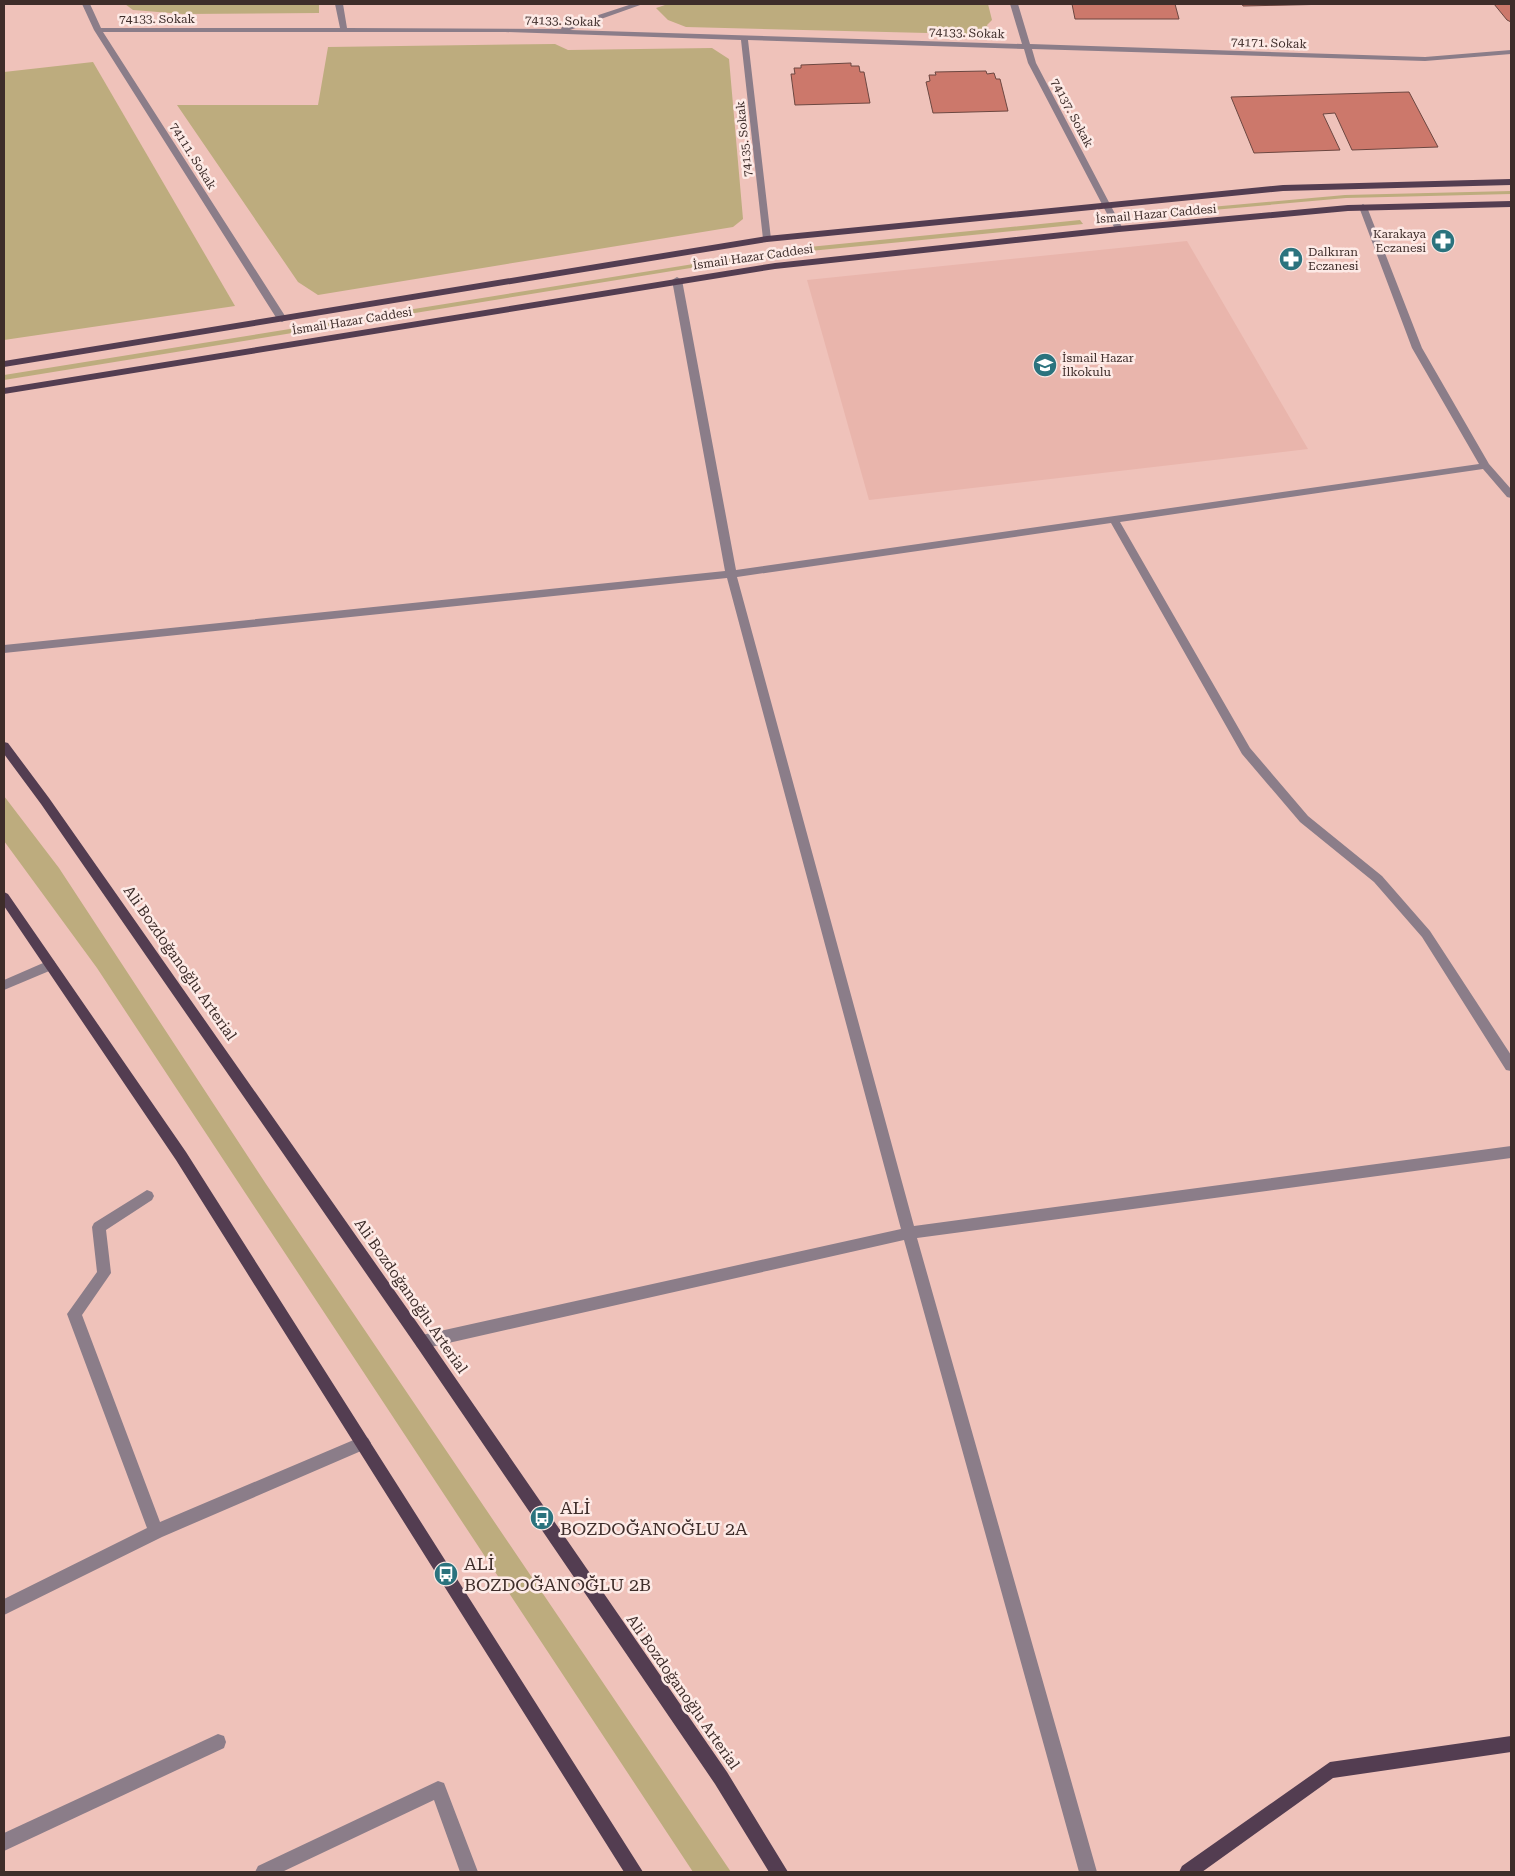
<svg xmlns="http://www.w3.org/2000/svg" width="1515" height="1876" font-family="'Roboto Serif',serif">
	<style>
		.built { fill: #e9b5ac }
		.green { fill: #bdac7e }
		.building { fill: #cc786b; stroke: #6c4741 }
		.lines { fill: none; stroke-linecap: round; stroke-linejoin: round }
		.minor { fill: #8b7d89; fill-rule: evenodd }
		.major { fill: #533d51; fill-rule: evenodd }
		.labels { text-anchor: middle; stroke-width: 5; stroke-linejoin: round; paint-order: stroke }
		.far-street-label { font-size: 12px; fill: #3e2d2a; stroke: #fdeae6 }
		.far-poi-label { font-size: 12px; fill: #3e2d2a; stroke: #fdeae6; text-anchor: start }
		.street-label { font-size: 15px; fill: #3e2d2a; stroke: #fdeae6 }
		.near-poi-label { font-size: 18px; fill: #3e2d2a; stroke: #fdeae6; text-anchor: start }
	</style>
	<rect width="100%" height="100%" fill="#efc2ba"/>
	<polygon class="built" points="1187,241 1308,449 869,500 807,280"/>
	<g class="green">
		<polygon points="125,4 319,4 319,13 183,14 133,10"/>
		<polygon points="668,4 988,4 992,20 987,25 989,30 980,29 969,34 686,27 668,20 656,8"/>
		<polygon points="555,44 568,50 712,48 729,59 743,219 733,227 318,295 298,282 177,105 318,105 328,47"/>
		<polygon points="93,62 235,306 4,340 4,72"/>
		<polygon points="1511,191 1511,194 1346,198 1168,214 1166,211 1345,195"/>
		<polygon points="1080,220 1083,224 800,252 709,265 4,380 4,375 706,262 799,248"/>
		<polygon points="4,796 59,868 266,1184 731,1872 693,1872 97,968 4,841"/>
	</g>
	<g class="building">
		<polygon points="1072,4 1175,4 1179,19 1075,19"/>
		<polygon points="1242,4 1334,4 1243,6"/>
		<polygon points="1494,4 1511,4 1511,22 1507,20"/>
		<polygon points="851,63 851,66 859,66 860,72 864,72 870,103 795,105 791,74 795,74 794,68 801,68 801,65"/>
		<polygon points="986,71 987,74 994,73 996,79 1000,79 1008,111 933,113 926,82 930,81 929,75 936,75 935,72"/>
		<polygon points="1409,92 1438,147 1352,150 1335,113 1323,114 1340,150 1254,153 1231,97"/>
	</g>
	<g class="lines">
		<g class="minor">
			<polygon points="82,4 90,4 101,28 340,28 335,4 343,4 347,28 561,29 562,27 632,4 643,4 570,30 1022,44 1010,4 1018,4 1030,44 1425,57 1511,50 1511,54 1425,61 1032,49 1036,63 1123,229 1119,232 1115,229 1028,63 1024,49 748,40 771,239 767,242 763,239 741,40 505,32 103,32 287,319 282,322 277,319 94,30"/>
			<polygon points="1363,204 1367,207 1422,348 1489,464 1511,489 1511,498 1507,497 1483,469 1120,522 1250,748 1308,816 1382,876 1430,931 1511,1055 1511,1071 1506,1070 1422,937 1374,882 1300,822 1242,754 1111,523 737,577 914,1226 1511,1146 1511,1158 917,1238 1097,1872 1079,1872 904,1240 422,1349 417,1347 415,1342 417,1337 422,1335 901,1229 727,578 4,653 4,645 725,571 672,280 677,277 682,280 736,570 1479,464 1412,348 1359,207"/>
			<polygon points="50,960 54,961 56,965 54,969 4,990 4,980"/>
			<polygon points="147,1190 152,1192 154,1196 152,1200 106,1230 111,1273 82,1315 160,1522 363,1436 368,1438 371,1443 368,1448 162,1537 4,1615 4,1599 147,1528 67,1314 97,1272 92,1227 94,1223"/>
			<polygon points="218,1734 224,1736 226,1742 224,1748 4,1851 4,1833"/>
			<polygon points="438,1781 444,1783 478,1872 460,1872 434,1800 282,1872 255,1872 258,1866"/>
		</g>
		<g class="major">
			<polygon points="1511,179 1511,185 1283,191 767,242 4,367 4,361 767,236 1283,185"/>
			<polygon points="1511,201 1511,207 1348,211 1119,232 775,269 4,394 4,388 775,263 1119,226 1348,205"/>
			<polygon points="4,742 8,743 49,798 427,1337 727,1772 788,1872 769,1872 715,1784 417,1347 41,804 4,754"/>
			<polygon points="4,892 8,894 186,1152 643,1872 624,1872 176,1160 4,906"/>
			<polygon points="1511,1736 1511,1752 1333,1778 1202,1872 1179,1872 1182,1866 1330,1762"/>
		</g>
	</g>
	<defs>
		<g id="pharmacy-disc" transform="scale(1.25)"><circle r="9.5" fill="#2b737e" stroke="#fdeae6"/><path d="M-2-6h4v4h4v4h-4v4h-4v-4h-4v-4h4Z" fill="#fff"/></g>
		<g id="school-disc" transform="scale(1.25)"><circle r="9.5" fill="#2b737e" stroke="#fdeae6"/><path d="M0-5L7-2L0 1L-7-2ZM-4 1L0 2.5L4 1V4Q0 6-4 4Z" fill="#fff"/></g>
		<g id="bus-disc" transform="scale(1.25)"><circle r="9.5" fill="#2b737e" stroke="#fdeae6"/><path d="M-5-6H5V4H4V6H2V4H-2V6H-4V4H-5ZM-3.5-4V0h7V-4ZM-3.5 1.2v1.5H-2V1.2ZM2 1.2v1.5H3.5V1.2Z" fill="#fff"/></g>
	</defs>
	<g fill-rule="evenodd">
		<use href="#pharmacy-disc" x="1443" y="241"/>
		<use href="#pharmacy-disc" x="1291" y="259"/>
		<use href="#school-disc" x="1045" y="365"/>
		<use href="#bus-disc" x="542" y="1518"/>
		<use href="#bus-disc" x="446" y="1574"/>
	</g>
	<g class="labels">
		<g class="far-street-label">
			<text x="157" y="23">74133. Sokak</text>
			<text transform="translate(563 21) rotate(2)" y="4">74133. Sokak</text>
			<text transform="translate(967 33) rotate(2)" y="4">74133. Sokak</text>
			<text transform="translate(1269 43) rotate(2)" y="4">74171. Sokak</text>
			<text transform="translate(1072 113) rotate(62)" y="4">74137. Sokak</text>
			<text transform="translate(744 139) rotate(-96)" y="4">74135. Sokak</text>
			<text transform="translate(193 156) rotate(58)" y="4">74111. Sokak</text>
			<text transform="translate(1156 214) rotate(-5)" y="4">İsmail Hazar Caddesi</text>
			<text transform="translate(753 257) rotate(-8)" y="4">İsmail Hazar Caddesi</text>
			<text transform="translate(352 321) rotate(-9)" y="4">İsmail Hazar Caddesi</text>
		</g>
		<g class="far-poi-label">
			<text x="1426" y="238" text-anchor="end">Karakaya<tspan x="1426" dy="14">Eczanesi</tspan></text>
			<text x="1308" y="256">Dalkıran<tspan x="1308" dy="14">Eczanesi</tspan></text>
			<text x="1062" y="362">İsmail Hazar<tspan x="1062" dy="14">İlkokulu</tspan></text>
		</g>
		<g class="street-label">
			<text transform="translate(180 963) rotate(55)" y="5">Ali Bozdoğanoğlu Arterial</text>
			<text transform="translate(411 1296) rotate(55)" y="5">Ali Bozdoğanoğlu Arterial</text>
			<text transform="translate(683 1692) rotate(55)" y="5">Ali Bozdoğanoğlu Arterial</text>
		</g>
		<g class="near-poi-label">
			<text x="560" y="1514">ALİ<tspan x="560" dy="21">BOZDOĞANOĞLU 2A</tspan></text>
			<text x="464" y="1570">ALİ<tspan x="464" dy="21">BOZDOĞANOĞLU 2B</tspan></text>
		</g>
	</g>
	<rect width="1515" height="1876" fill="none" stroke="#3e2d2a" stroke-width="10"/>
</svg>
